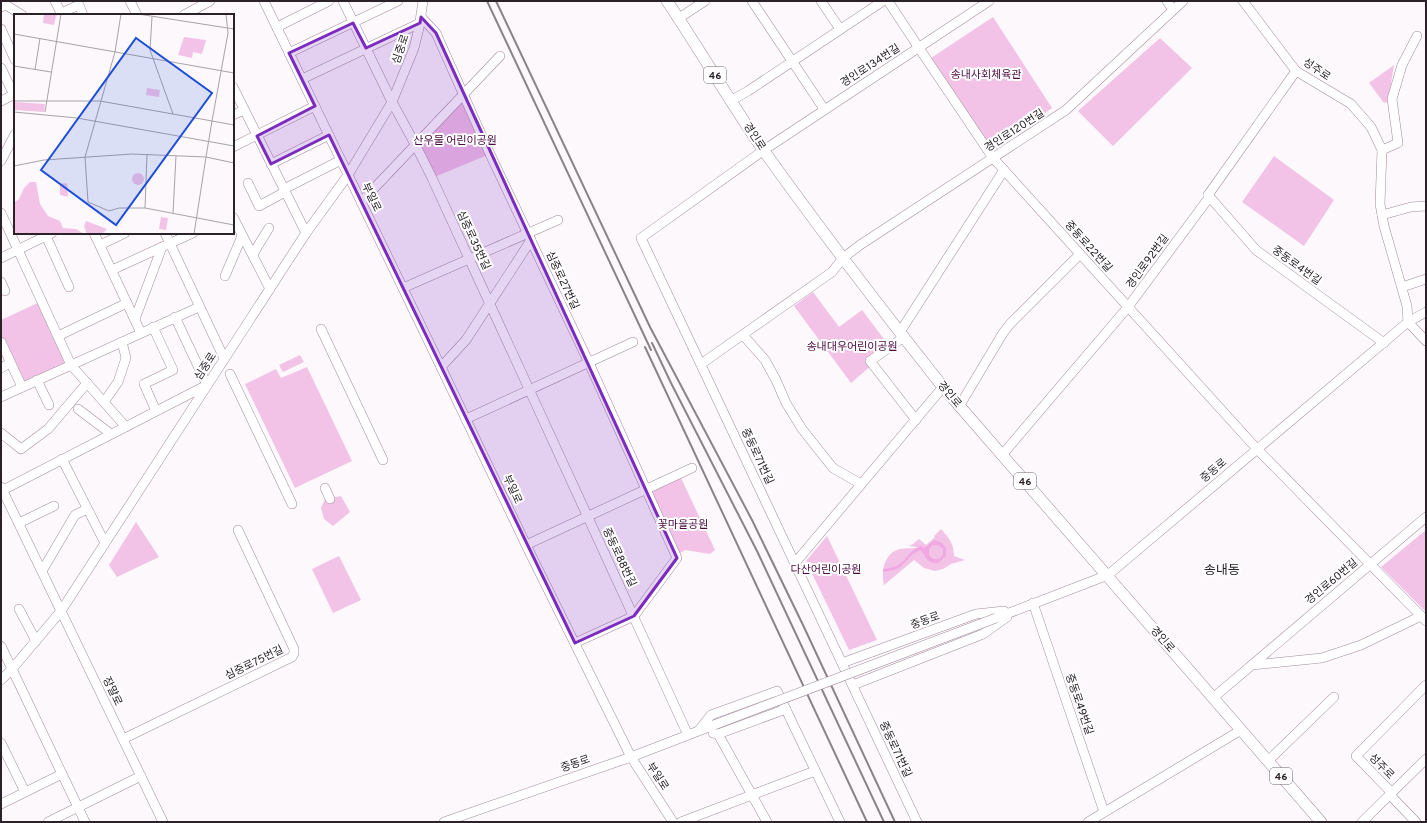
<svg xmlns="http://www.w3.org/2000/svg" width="1427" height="823" font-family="Overpass,'Noto Sans KR',sans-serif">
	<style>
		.green { fill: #f2c3e7 }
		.water { fill: #f1a8e2; fill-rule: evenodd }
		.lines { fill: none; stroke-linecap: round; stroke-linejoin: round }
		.minor-casing { stroke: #a38b9d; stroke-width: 10 }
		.major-casing { stroke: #a38b9d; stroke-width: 12 }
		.minor { stroke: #fff; stroke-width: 9 }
		.major { stroke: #fff; stroke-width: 11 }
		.rail { stroke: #8a8388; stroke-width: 2 }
		.minor-bridge-casing { stroke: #a38b9d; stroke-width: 10; stroke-linecap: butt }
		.minor-bridge { stroke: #fff; stroke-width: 9 }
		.marked { fill: #7b2cbf; fill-opacity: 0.2; stroke: #7b2cbf; stroke-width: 3; stroke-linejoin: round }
		.labels { text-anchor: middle; stroke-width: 4; stroke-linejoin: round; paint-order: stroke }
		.shield { fill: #fff; stroke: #6b6469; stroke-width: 1 }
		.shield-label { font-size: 10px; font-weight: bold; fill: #2b2229 }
		.street-label { font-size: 11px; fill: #2b2229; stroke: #fff }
		.park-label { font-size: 11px; fill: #4a0a41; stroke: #fff }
		.quarter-label { font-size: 13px; fill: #2b2229; stroke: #fff }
		.inset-road { fill: none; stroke: #a9a2a8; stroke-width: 1 }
		.view { fill: #1d4ed8; fill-opacity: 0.15; stroke: #1d4ed8; stroke-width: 2 }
		.inset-edge { fill: none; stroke: #2b2229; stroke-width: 2 }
	</style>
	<rect width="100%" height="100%" fill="#fdf8fc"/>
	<g class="green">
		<polygon points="993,17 1052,108 993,150 931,58"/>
		<polygon points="1160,38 1192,68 1113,146 1078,111"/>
		<polygon points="1394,65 1388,102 1384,103 1369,83"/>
		<polygon points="464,93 490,154 432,178 415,144"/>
		<polygon points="1274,156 1334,200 1304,246 1242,202"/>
		<polygon points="813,292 839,327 862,310 890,347 872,365 851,383 794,306"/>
		<polygon points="42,301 71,365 22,387 1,342 1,320"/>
		<polygon points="300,355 304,362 283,372 279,365"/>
		<polygon points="307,367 352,461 295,488 245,384 276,369 281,378"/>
		<polygon points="680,476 715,550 710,554 685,550 678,555 648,490"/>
		<polygon points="341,496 350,512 333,526 324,519 321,508 325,499"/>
		<polygon points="136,522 159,557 117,577 109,565"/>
		<path d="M 941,529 C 949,538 954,544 954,556 L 965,560 L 951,564 L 943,569 L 935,571 L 924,568 L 914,560 L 884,585 C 881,571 884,553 900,549 C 907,548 916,548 923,548 L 909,546 L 913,544 L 919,539 L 926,545 L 935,537 L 934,536 Z"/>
		<polygon points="1426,530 1426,611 1425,611 1381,567"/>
		<polygon points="827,536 877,640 849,650 806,561"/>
		<polygon points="339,556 361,600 333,613 312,569"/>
	</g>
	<path class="water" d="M 935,540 L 942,543 L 946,548 L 946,556 L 938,563 C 924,563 928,556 920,550 C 908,555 905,566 894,570 C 891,571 887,571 883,572 L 883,569 C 890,568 896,567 901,563 C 909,556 911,549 921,546 L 924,548 ZM 933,545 L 938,545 L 943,549 L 943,555 L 939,559 L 933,559 L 929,555 L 929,549 Z"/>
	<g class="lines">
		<g class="minor-casing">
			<g id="minor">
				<polyline points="55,1 62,15"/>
				<polyline points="130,1 137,15"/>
				<polyline points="264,1 441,367 528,549 631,757 673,822"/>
				<polyline points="343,1 392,102 415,144 432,178 688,735"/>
				<polyline points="752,1 824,109"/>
				<polyline points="821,1 840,29"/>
				<polyline points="888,1 919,48 993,158 1257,449 1426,621"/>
				<polyline points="1167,1 1173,10"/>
				<polyline points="1243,1 1296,71 1351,104 1371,127 1382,150 1380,204 1384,226 1407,306 1408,322 1426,341"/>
				<polyline points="1,7 6,5 22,15"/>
				<polyline points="61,13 79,5 83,15"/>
				<polyline points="184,15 210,1"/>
				<polyline points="421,17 436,33 490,154 589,363 677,558 634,616 575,643"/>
				<polyline points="679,18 705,1"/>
				<polyline points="277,27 329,1"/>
				<polyline points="1,29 15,60"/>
				<polyline points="289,53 398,1"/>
				<polyline points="1,68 14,95"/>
				<polyline points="302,79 420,23"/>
				<polyline points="233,87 306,233"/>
				<polyline points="732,100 748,91 883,1"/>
				<polyline points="1,101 15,94"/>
				<polyline points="233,115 244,110"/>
				<polyline points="233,147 315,106"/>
				<polyline points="1382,150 1398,143 1392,99 1402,65 1417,36"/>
				<polyline points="1,161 15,134"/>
				<polyline points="271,164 329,135"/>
				<polyline points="248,183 259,206 285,192"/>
				<polyline points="284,189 341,160"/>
				<polyline points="1208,195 1256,250 1384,343"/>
				<polyline points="361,202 500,56"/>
				<polyline points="1,213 71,365 126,427"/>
				<polyline points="1382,215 1411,207 1426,206"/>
				<polyline points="233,217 270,289"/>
				<polyline points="94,233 141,333"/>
				<polyline points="165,233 224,358"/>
				<polyline points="46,236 69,287"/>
				<polyline points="100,245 125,233"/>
				<polyline points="253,254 269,228"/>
				<polyline points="1,258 52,233"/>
				<polyline points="112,270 162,247"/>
				<polyline points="225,276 242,236"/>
				<polyline points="1,282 5,291"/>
				<polyline points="1402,287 1426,279"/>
				<polyline points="403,288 558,220"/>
				<polyline points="135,319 162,247 193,233"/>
				<polyline points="153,327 173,370 144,384 156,411"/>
				<polyline points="321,329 383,460"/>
				<polyline points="900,332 1004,170"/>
				<polyline points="743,335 765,360 776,380 786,403 802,429 833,468 861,484"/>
				<polyline points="58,336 127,303"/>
				<polyline points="904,337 870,361 916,420"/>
				<polyline points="1,342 22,387"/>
				<polyline points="701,364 832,272 843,258 860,245 1066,110 1183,1"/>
				<polyline points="441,367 466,340 531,240"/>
				<polyline points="1,368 10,363"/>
				<polyline points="230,374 292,504"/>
				<polyline points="37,380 49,405"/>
				<polyline points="1,397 199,307"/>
				<polyline points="104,402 118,382 126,358 122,342"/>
				<polyline points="960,405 1003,333 1010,324 1080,254"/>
				<polyline points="78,409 111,434"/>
				<polyline points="466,419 633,342"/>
				<polyline points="1,433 21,449 48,429 87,383"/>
				<polyline points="1002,455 1128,307 1208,199 1208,195 1296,71"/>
				<polyline points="62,459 105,543"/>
				<polyline points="1,487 163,822"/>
				<polyline points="325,488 330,499"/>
				<polyline points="1,491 207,385 175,317"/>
				<polyline points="19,523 54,506"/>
				<polyline points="526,545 692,468"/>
				<polyline points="795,563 943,387"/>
				<polyline points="42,571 75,515 87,509"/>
				<polyline points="1033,603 1104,812"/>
				<polyline points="19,609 36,641"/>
				<polyline points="996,618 1108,575 1408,322 1426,312"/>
				<polyline points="1,646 85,822"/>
				<polyline points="842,663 976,614 1004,611"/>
				<polyline points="1252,665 1322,658 1361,645 1421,616"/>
				<polyline points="1,680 12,669 61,611 306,233 348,175 392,102 414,48 419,28 423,1"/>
				<polyline points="853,685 983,634 1007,617"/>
				<polyline points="1213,698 1426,517"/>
				<polyline points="699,730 711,715 777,691 840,822"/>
				<polyline points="713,733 718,734 786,709"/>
				<polyline points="718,734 767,822"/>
				<polyline points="123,739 292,657 294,653 294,649 238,530"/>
				<polyline points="1,743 25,792"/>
				<polyline points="1268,761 1334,697"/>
				<polyline points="1392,793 1356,756 1426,685"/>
				<polyline points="1390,795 1416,822"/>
				<polyline points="1,804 62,774"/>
				<polyline points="48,822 141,776"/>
				<polyline points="444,822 631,757 714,725"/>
				<polyline points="681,822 815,771"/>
				<polyline points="917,822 641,238 764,150 989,1"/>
				<polyline points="1088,822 1241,730"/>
				<polyline points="1362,822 1426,759"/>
			</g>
		</g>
		<g class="major-casing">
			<path id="major" d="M 667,1 C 700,50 730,102 764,151 C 821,231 882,310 943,387 L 1321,822"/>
		</g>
		<use href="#minor" class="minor"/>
		<use href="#major" class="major"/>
		<g class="rail">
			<polyline points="487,1 651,350"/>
			<polyline points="496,1 650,327 752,520 803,625 895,822"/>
			<polyline points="652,343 671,383 757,551 884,822"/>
			<polyline points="645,347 867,822"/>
		</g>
		<g class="minor-bridge-casing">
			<polyline id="minor-bridge" points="714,725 996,618"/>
		</g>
		<use href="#minor-bridge" class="minor-bridge"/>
	</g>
	<path class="marked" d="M 421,17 L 436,33 L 677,558 L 634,616 L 575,643 L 329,135 L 271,164 L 257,136 L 315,106 L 289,53 L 353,23 L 366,48 L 420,23 Z"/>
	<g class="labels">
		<g class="shield">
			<rect x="704" y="67" width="22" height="16" rx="3"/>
			<rect x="1014" y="473" width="22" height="16" rx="3"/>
			<rect x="1270" y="768" width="22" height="16" rx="3"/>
		</g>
		<g class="shield-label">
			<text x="715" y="79">46</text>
			<text x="1025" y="485">46</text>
			<text x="1281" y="780">46</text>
		</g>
		<g class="street-label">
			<text transform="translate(400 49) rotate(-71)" y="4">심중로</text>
			<text transform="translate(870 65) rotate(-33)" y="4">경인로134번길</text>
			<text transform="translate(1317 69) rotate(34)" y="4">성주로</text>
			<text transform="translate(1014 130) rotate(-33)" y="4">경인로120번길</text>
			<text transform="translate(755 136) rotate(57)" y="4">경인로</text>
			<text transform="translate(372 197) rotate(64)" y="4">부일로</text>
			<text transform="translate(474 240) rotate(65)" y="4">심중로35번길</text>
			<text transform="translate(1089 246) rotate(48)" y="4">중동로22번길</text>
			<text transform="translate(1147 261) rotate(-54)" y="4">경인로92번길</text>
			<text transform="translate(1297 265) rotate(36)" y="4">중동로4번길</text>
			<text transform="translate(563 280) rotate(65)" y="4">심중로27번길</text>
			<text transform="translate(205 366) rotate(-57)" y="4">심중로</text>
			<text transform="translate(950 394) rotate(50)" y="4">경인로</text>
			<text transform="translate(758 456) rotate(65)" y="4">중동로71번길</text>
			<text transform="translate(1213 470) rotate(-40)" y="4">중동로</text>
			<text transform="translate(513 489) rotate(65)" y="4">부일로</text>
			<text transform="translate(620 557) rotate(65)" y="4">중동로88번길</text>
			<text transform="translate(1331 581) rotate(-40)" y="4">경인로60번길</text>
			<text transform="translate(925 620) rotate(-20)" y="4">중동로</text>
			<text transform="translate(1163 639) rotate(49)" y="4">경인로</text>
			<text transform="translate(254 662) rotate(-26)" y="4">심중로75번길</text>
			<text transform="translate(113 691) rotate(64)" y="4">장말로</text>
			<text transform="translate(1080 704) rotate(71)" y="4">중동로49번길</text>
			<text transform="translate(896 749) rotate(65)" y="4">중동로71번길</text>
			<text transform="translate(575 763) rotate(-19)" y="4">중동로</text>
			<text transform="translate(1382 766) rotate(45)" y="4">성주로</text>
			<text transform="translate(658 776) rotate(57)" y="4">부일로</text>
		</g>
		<g class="park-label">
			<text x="986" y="78">송내사회체육관</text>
			<text x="455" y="144">산우물 어린이공원</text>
			<text x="852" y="350">송내대우어린이공원</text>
			<text x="683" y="528">꽃마을공원</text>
			<text x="826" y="573">다산어린이공원</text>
		</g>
		<g class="quarter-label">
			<text x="1222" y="574">송내동</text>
		</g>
	</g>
	<g transform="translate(14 14)">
		<rect width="220" height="220" fill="#fdf8fc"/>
		<path d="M 30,0 L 46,0 L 42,2 L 40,11 L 29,9 ZM 170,23 L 192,26 L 188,40 L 179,38 L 178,44 L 164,41 ZM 133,74 L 146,76 L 145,83 L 132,81 ZM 0,88 L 31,90 L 30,98 L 0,96 ZM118 165a6 6 0 1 1 12 0a6 6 0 1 1-12 0ZM 16,168 L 22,168 L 26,190 L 34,202 L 46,207 L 49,214 L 62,215 L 70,220 L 0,220 L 0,189 L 5,185 L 10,174 ZM 53,169 L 54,183 L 46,181 L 46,170 ZM 147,203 L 154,204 L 152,216 L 145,215 ZM 72,207 L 93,215 L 88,220 L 73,220 L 70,212 Z" fill="#f2c3e7"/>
		<path class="inset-road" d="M 107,0 L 101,38 L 71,143 L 74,188 L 95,197 L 105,194 L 131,194 L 220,211M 124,0 L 220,15M 138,3 L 136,36 L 159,100M 0,20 L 220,59M 0,52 L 37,58M 21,56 L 26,24M 0,87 L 86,87 L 198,107 L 214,19 L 212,0M 0,98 L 63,104 L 220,132M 31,98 L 47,0M 192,143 L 198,107 L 220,111M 0,152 L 30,146 L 118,140 L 192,143 L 220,149M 131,194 L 133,140M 159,199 L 162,142M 180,220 L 192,143"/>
		<path class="view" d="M 122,24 L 198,79 L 102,211 L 27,156 Z"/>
		<rect width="220" height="220" class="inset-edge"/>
	</g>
	<rect width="1427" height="823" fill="none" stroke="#2b2229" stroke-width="4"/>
</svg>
